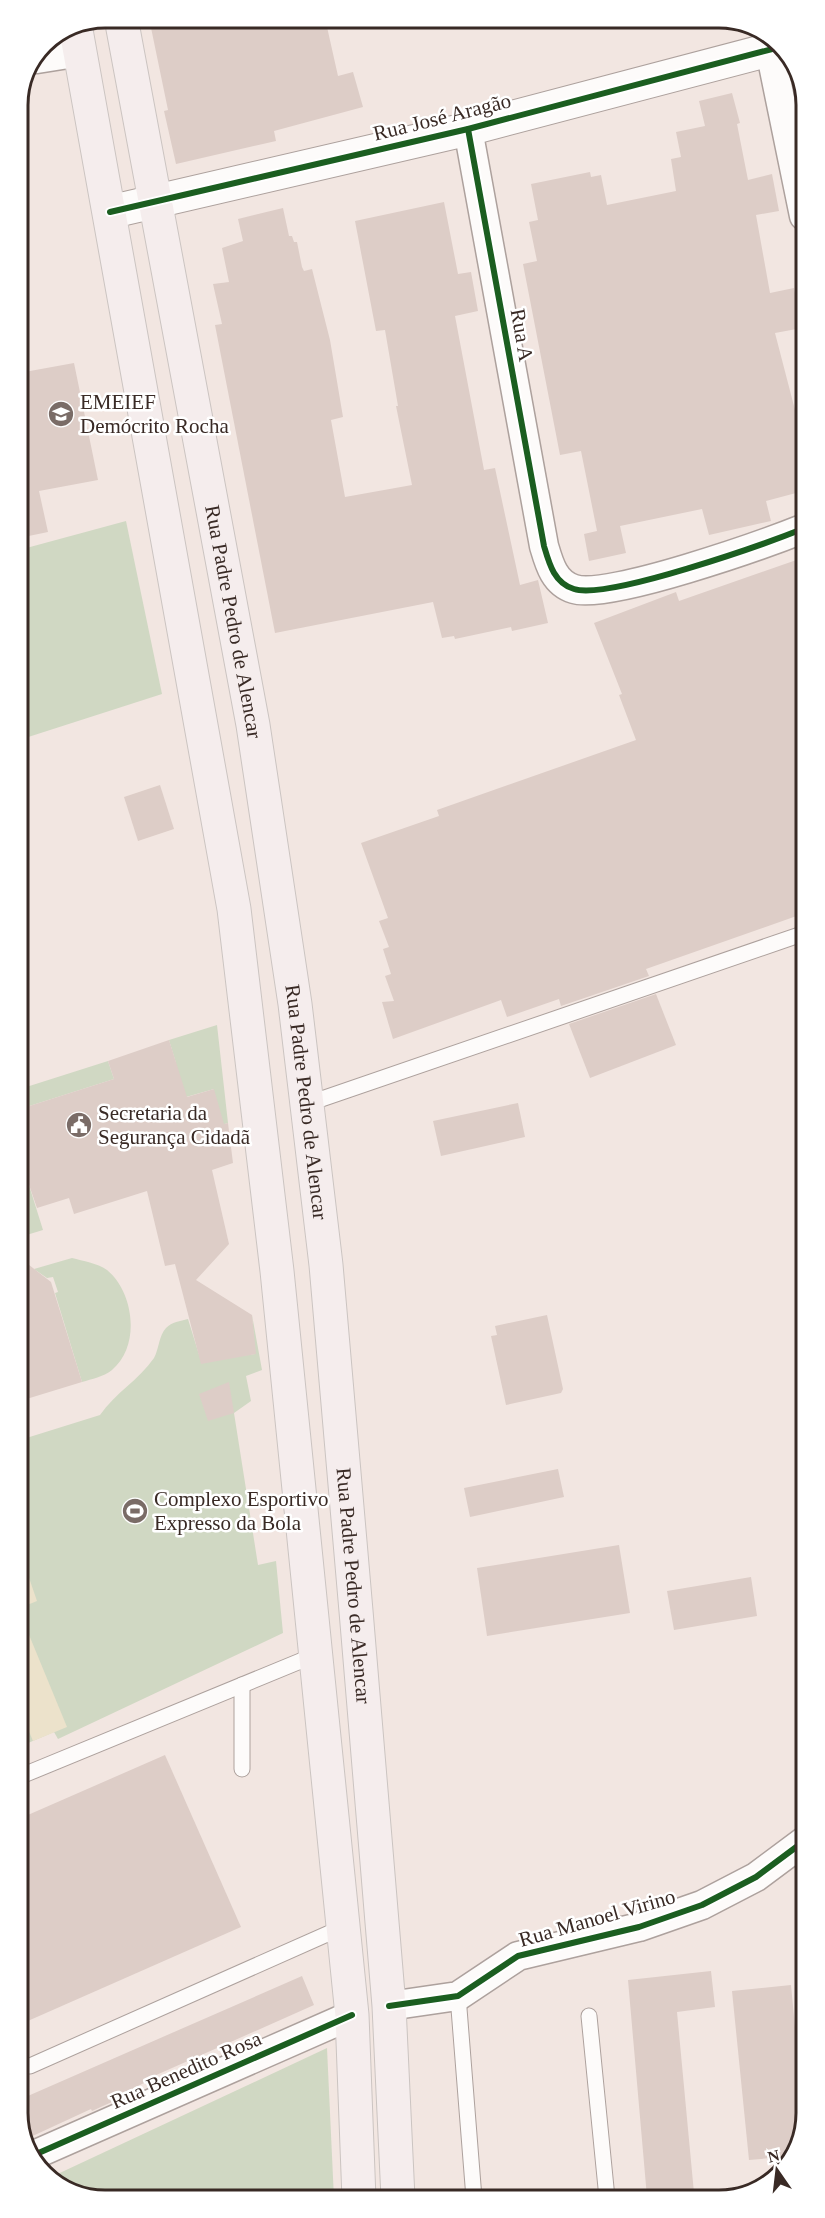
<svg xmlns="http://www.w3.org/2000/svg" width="825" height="2218" font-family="'Times New Roman',serif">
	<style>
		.green { fill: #d0d8c3 }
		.sand { fill: #ece2cb }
		.building { fill: #ddcdc7 }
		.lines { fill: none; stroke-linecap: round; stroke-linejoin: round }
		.lane-casing { stroke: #ada19d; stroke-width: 17 }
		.street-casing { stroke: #ada19d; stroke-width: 31 }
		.secondary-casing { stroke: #ada19d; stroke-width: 35 }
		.primary-casing { stroke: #cbc4c1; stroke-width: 35 }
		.lane { stroke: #fdfbfa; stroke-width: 15 }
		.street { stroke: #fdfbfa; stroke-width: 28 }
		.secondary { stroke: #fdfbfa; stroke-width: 33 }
		.primary { stroke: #f5eded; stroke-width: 33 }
		.cycleway-casing { stroke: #fff; stroke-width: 10 }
		.cycleway { stroke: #1b5e20; stroke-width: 6 }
		.labels { text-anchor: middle; stroke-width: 5; stroke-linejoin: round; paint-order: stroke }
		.street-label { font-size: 21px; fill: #392a25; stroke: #fff }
		.poi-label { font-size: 21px; fill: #392a25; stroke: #fff; text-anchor: start }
		.rim { fill: none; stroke: #392a25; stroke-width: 3 }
	</style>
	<rect width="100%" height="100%" fill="#f2e6e1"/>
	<g class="green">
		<polygon points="126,521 162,694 19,740 19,550"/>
		<polygon points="217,1025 228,1123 201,1131 214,1089 172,1101 169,1066 176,1063 169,1040"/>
		<polygon points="108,1061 114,1079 20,1109 20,1089"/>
		<polygon points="28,1182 43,1230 20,1237 20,1185"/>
		<path d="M 72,1258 C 83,1261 97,1263 107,1270 C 134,1292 141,1346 112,1370 C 103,1377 92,1379 82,1382 L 55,1293 L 58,1292 L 53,1277 L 47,1278 L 34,1269 Z"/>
		<path d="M 252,1315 L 262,1370 L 246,1376 L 251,1401 L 234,1413 L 258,1565 L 276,1561 L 283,1633 L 58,1739 L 54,1732 L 21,1746 L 20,1440 L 100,1415 C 115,1393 139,1380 154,1358 C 159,1349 159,1335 166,1328 C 172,1322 180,1321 188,1319 L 201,1361 L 255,1354 Z"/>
		<polygon points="327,2048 334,2199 99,2200 52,2182 49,2178"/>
	</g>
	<g class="sand">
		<polygon points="27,1572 37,1601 20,1608 20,1574"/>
		<polygon points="20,1613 67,1727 33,1741 20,1710"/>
	</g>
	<g class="building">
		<polygon points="149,18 325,18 338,76 353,72 363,107 274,131 276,141 176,164 164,111 168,110"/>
		<polygon points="732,93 740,123 737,124 748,180 772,174 779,211 756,215 770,293 794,288 802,328 775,333 795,410 804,408 804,446 799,448 805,488 795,490 796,493 766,501 771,521 709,535 702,509 620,526 626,553 589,561 584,534 597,531 581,451 560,455 523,264 537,261 529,222 538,220 531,184 590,172 591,177 601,175 607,205 676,191 671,159 681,157 676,132 705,126 699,101"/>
		<polygon points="444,202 458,274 471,272 478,311 455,316 484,470 495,468 520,585 538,580 548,623 512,631 511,627 455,639 454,636 442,638 433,602 275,633 215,325 222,324 213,284 229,282 222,248 243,241 238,219 283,208 289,236 292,236 294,242 297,242 302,267 304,271 312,269 330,340 343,417 331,420 345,497 412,485 396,406 398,406 385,330 376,331 355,221"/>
		<polygon points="74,363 98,480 39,491 48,532 19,538 19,373"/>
		<polygon points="805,557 805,913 646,969 649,976 561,1006 559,999 507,1017 501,1000 393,1039 382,1002 394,1001 385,976 391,974 383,949 389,947 379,921 388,918 361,843 439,816 437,810 636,740 619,695 622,694 594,623 676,592 679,601"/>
		<polygon points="160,785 174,829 138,841 124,797"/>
		<polygon points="656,994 676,1045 590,1078 569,1024"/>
		<polygon points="169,1040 187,1097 214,1089 224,1124 228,1123 233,1163 212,1170 229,1244 196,1280 252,1315 256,1354 201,1364 175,1264 165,1266 147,1191 74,1214 69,1198 37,1208 27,1179 20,1181 20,1109 114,1079 108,1061"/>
		<polygon points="518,1103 525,1137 441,1156 433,1121"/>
		<polygon points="20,1258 51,1282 82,1382 20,1401"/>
		<polygon points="547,1315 563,1389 561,1393 506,1405 491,1336 497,1335 495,1326"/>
		<polygon points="229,1382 234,1413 208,1421 199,1394"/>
		<polygon points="558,1469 564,1497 470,1517 464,1488"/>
		<polygon points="619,1545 630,1613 487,1636 477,1568"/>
		<polygon points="751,1577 757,1616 674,1630 667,1591"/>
		<polygon points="165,1755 241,1927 21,2024 21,1818"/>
		<polygon points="711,1971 715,2007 677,2012 694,2193 647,2197 628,1980"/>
		<polygon points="302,1976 314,2005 145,2080 146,2082 114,2098 114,2101 92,2111 91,2109 24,2140 21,2136 21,2099"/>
		<polygon points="791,1985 804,2122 793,2156 749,2160 732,1991"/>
	</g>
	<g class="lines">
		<g class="lane-casing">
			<g id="lane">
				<polyline points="307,1104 805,933"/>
				<polyline points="242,1685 242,1769"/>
				<polyline points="21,1776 315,1655"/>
				<polyline points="458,1996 474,2198"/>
				<polyline points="589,2016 607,2198"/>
				<polyline points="30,2066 343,1927"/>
			</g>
		</g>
		<g class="street-casing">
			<g id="street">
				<polyline points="770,50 804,216"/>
				<polyline points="37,59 81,52"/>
				<path d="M 468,129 L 544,546 C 549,563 554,583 574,589 C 608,600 765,544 805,528"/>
				<polyline points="389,2006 458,1996 518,1956 639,1927 702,1905 756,1877 807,1839"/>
				<polyline points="34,2155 352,2015"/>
			</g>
		</g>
		<g class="secondary-casing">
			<polyline id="secondary" points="110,212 468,129 780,47"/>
		</g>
		<g class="primary-casing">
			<g id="primary">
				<path id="s1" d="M 121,18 L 253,725 L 295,1004 L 326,1265 L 356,1611 L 389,2006 L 398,2198"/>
				<polyline points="76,30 234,909 277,1271 352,2015 359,2199"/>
			</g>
		</g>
		<use href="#lane" class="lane"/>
		<use href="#street" class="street"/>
		<use href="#secondary" class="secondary"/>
		<use href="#primary" class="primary"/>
		<g class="cycleway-casing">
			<g id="cycleway">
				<path d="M 468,129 L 544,546 C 549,563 554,583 574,589 C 608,600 765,544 805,528"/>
				<polyline points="110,212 468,129 780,47"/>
				<polyline points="389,2006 458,1996 518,1956 639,1927 702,1905 756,1877 807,1839"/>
				<polyline points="34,2155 352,2015"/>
			</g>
		</g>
		<use href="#cycleway" class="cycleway"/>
	</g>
	<defs>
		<g id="school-disc" transform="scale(1.35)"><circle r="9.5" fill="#7a6c67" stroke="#fff"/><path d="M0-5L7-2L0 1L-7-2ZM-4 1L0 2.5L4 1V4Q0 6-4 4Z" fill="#fff"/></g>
		<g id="civic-disc" transform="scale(1.35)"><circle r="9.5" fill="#7a6c67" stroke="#fff"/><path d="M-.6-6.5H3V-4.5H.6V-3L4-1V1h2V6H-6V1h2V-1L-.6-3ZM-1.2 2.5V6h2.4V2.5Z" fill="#fff"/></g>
		<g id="stadium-disc" transform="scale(1.35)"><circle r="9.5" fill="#7a6c67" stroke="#fff"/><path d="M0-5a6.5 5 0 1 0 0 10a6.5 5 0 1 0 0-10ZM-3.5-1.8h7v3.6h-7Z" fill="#fff"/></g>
	</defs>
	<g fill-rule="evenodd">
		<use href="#school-disc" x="61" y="414"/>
		<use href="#civic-disc" x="79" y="1125"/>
		<use href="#stadium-disc" x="135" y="1511"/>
	</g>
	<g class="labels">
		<g class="street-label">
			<text transform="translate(442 117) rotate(-14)" y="7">Rua José Aragão</text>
			<text transform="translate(522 335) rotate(80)" y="7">Rua A</text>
			<text dy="7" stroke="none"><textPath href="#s1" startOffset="614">Rua Padre Pedro de Alencar</textPath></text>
			<text dy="7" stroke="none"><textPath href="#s1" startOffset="1100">Rua Padre Pedro de Alencar</textPath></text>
			<text dy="7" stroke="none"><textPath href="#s1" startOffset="1586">Rua Padre Pedro de Alencar</textPath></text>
			<text transform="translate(597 1918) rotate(-16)" y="7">Rua Manoel Virino</text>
			<text transform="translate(186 2070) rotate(-24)" y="7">Rua Benedito Rosa</text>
		</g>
		<g class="poi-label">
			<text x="80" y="409">EMEIEF<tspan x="80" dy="24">Demócrito Rocha</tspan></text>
			<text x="98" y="1120">Secretaria da<tspan x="98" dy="24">Segurança Cidadã</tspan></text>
			<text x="154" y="1506">Complexo Esportivo<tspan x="154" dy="24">Expresso da Bola</tspan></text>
		</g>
	</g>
	<path d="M0 0H825V2218H0ZM105 28H719A77 77 0 0 1 796 105V2113A77 77 0 0 1 719 2190H105A77 77 0 0 1 28 2113V105A77 77 0 0 1 105 28Z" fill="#fff" fill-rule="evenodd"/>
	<path class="rim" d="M105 28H719A77 77 0 0 1 796 105V2113A77 77 0 0 1 719 2190H105A77 77 0 0 1 28 2113V105A77 77 0 0 1 105 28Z"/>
	<g transform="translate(777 2170) rotate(346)" stroke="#ffffff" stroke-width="4.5" paint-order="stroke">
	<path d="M0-4.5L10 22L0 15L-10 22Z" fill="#392a25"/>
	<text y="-9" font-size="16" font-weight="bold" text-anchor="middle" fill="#392a25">N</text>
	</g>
</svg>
